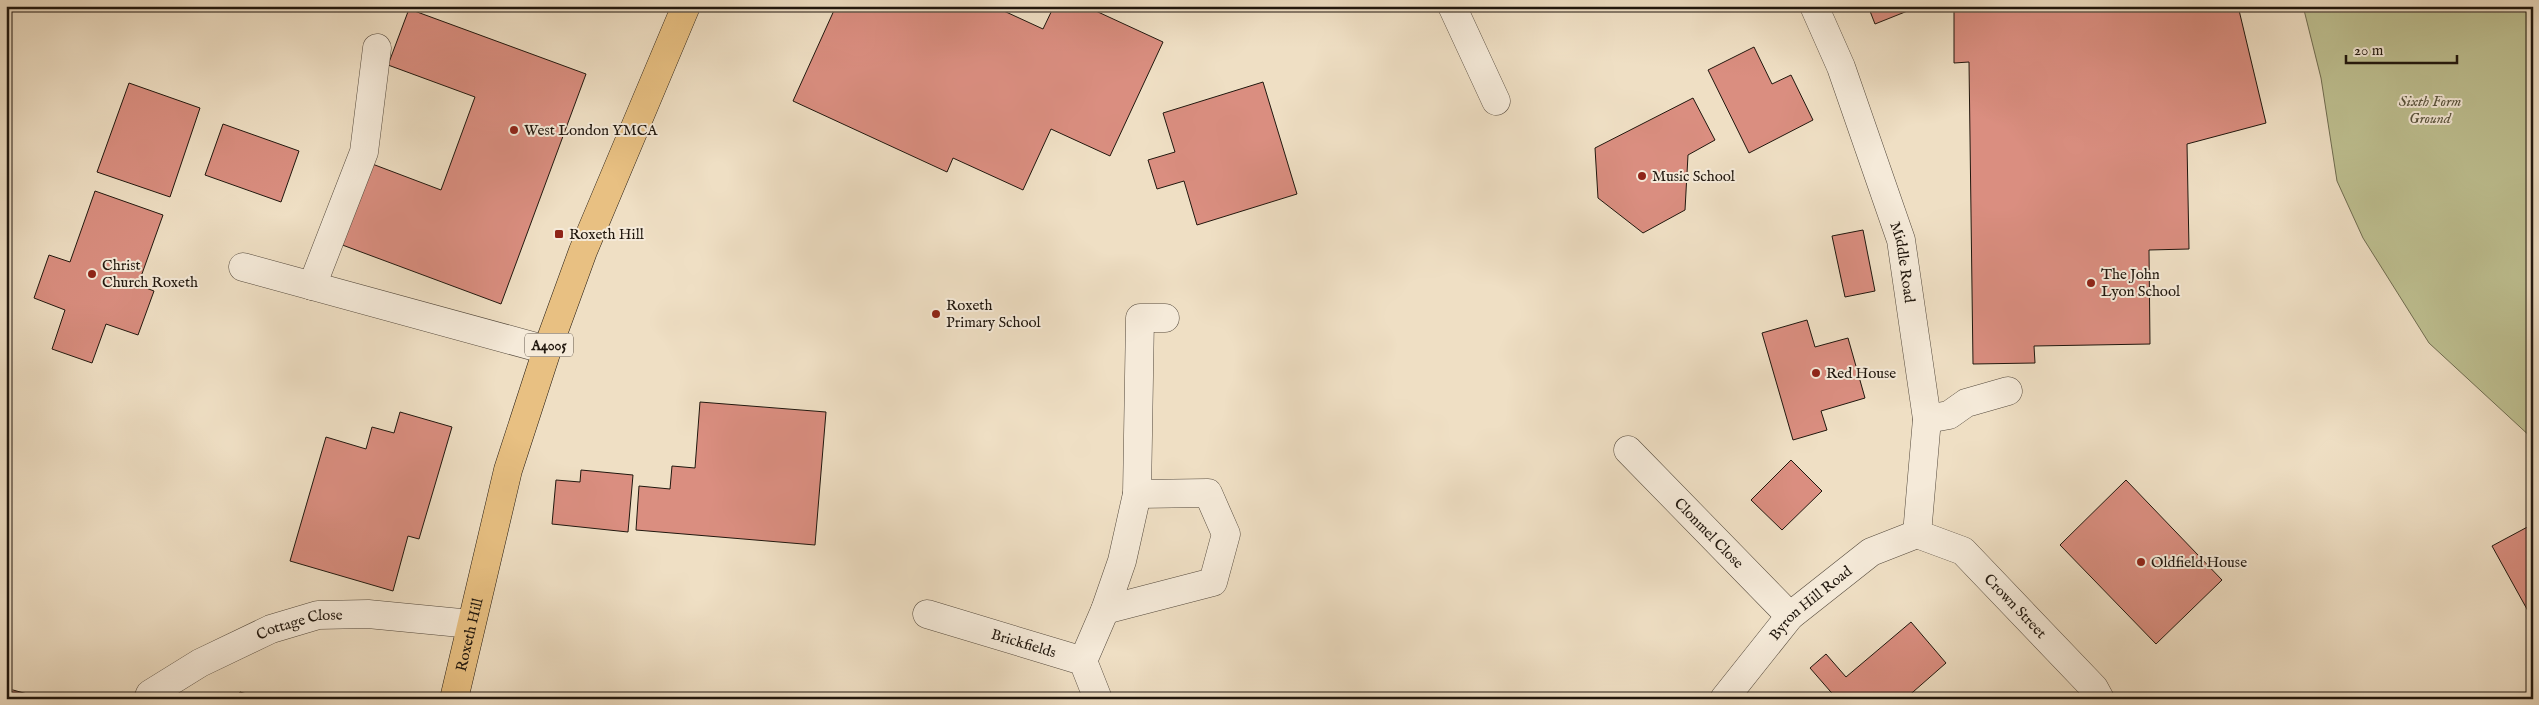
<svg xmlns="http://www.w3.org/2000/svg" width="2539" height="705" font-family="'IM FELL English',serif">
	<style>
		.green { fill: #bec091; stroke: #6f6c50 }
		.building { fill: #da8e80; stroke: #20170e }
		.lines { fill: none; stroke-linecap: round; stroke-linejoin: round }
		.minor-casing { stroke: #54493c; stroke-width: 29 }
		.major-casing { stroke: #20170e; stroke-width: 29 }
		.minor { stroke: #f5ead9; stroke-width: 28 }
		.major { stroke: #e8c082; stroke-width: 28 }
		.poi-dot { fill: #8f2418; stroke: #f5ead9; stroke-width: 2 }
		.labels { text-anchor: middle; stroke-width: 4; stroke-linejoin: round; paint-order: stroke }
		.shield { fill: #f5ead9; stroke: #60564b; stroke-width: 1 }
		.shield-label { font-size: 14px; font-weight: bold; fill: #20170e }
		.park-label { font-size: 15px; font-style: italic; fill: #57523c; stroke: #f5ead9 }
		.poi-label { font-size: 15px; fill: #20170e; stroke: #f5ead9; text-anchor: start }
		.street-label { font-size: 15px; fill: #20170e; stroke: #f5ead9 }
	</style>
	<rect width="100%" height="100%" fill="#efdfc4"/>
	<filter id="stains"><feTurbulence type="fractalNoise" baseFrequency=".004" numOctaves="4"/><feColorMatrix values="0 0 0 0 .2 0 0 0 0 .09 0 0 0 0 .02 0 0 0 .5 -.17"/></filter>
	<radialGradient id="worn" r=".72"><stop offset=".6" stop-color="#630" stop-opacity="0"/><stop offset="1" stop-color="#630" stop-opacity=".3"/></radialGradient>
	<polygon class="green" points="2303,6 2533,6 2533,439 2429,343 2363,238 2337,181 2321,78"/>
	<g class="building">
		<polygon points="836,6 993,6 1043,29 1054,6 1085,6 1163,42 1110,156 1051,129 1023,190 953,158 947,172 793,101"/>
		<polygon points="1868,6 1915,6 1915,8 1875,24"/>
		<polygon points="1954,6 2238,6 2266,123 2187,144 2189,249 2149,250 2150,344 2034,346 2035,363 1973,364 1969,62 1954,63"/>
		<polygon points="409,9 586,74 501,304 337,243 367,162 441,190 475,97 388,65"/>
		<polygon points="1754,47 1772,84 1791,75 1813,120 1749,153 1708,70"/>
		<polygon points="1263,82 1297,194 1197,225 1184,181 1157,189 1148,160 1175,152 1163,113"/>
		<polygon points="129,83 200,108 170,197 97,172"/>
		<polygon points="1693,98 1715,140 1688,155 1685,210 1643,233 1598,198 1595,148"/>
		<polygon points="223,124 299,151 281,202 205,175"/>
		<polygon points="95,191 163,215 138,285 154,291 138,335 106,324 92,363 52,349 65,310 34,298 49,255 70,262"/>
		<polygon points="1863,230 1875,291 1845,297 1832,236"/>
		<polygon points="1807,320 1815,347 1848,338 1865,398 1821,411 1827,430 1793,440 1762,333"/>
		<polygon points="700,402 826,412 815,545 636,530 639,486 670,489 672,466 695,468"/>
		<polygon points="400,412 452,427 419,539 408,536 393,591 290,561 326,437 366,449 372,427 394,433"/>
		<polygon points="1791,460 1822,491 1782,530 1751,500"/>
		<polygon points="581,470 633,475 628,532 552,524 556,480 580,482"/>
		<polygon points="2126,480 2222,580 2156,644 2060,545"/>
		<polygon points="2533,524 2533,620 2492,546"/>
		<polygon points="1911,622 1946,663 1905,699 1837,699 1810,668 1826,654 1846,677"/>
		<polygon points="6,688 45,699 6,699"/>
		<polygon points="240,692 263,699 238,699"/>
	</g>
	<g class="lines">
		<g class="minor-casing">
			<g id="minor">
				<polyline points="1452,6 1496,101"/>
				<path id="s1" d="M 1814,6 L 1841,67 L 1901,240 L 1927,419 L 1917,534"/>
				<polyline points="243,267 547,350"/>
				<polyline points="312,286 364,152 377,48"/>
				<polyline points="1927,419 1949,415 1966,403 2008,391"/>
				<path id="s2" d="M 1628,450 L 1790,616"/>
				<path id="s3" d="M 1917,534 L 1963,551 L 2094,688 L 2100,699"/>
				<polyline points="1105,610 1213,582 1226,534 1208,493 1137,494"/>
				<path id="s4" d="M 927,614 L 1083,661 L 1098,699"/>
				<polyline points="1083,661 1105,610 1122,561 1137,494 1140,318 1165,318"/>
				<path id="s5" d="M 148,699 L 150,694 L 200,663 L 271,629 L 318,615 L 368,614 L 471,624"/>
				<path id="s6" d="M 1724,699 L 1790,616 L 1871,552 L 1917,534"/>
			</g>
		</g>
		<g class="major-casing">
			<g id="major">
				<path id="s7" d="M 454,699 L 508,470 L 547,350 L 583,251 L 686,6"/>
			</g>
		</g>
		<use href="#minor" class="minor"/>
		<use href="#major" class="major"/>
	</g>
	<g class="poi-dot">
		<circle cx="514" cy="130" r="5"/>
		<circle cx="1642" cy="176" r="5"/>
		<rect x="554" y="229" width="10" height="10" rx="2.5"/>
		<circle cx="92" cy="274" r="5"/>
		<circle cx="2091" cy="283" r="5"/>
		<circle cx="936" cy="314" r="5"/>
		<circle cx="1816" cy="373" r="5"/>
		<circle cx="2141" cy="562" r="5"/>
	</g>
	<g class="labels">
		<rect class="shield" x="525" y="333.5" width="48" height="23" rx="4"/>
		<g class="shield-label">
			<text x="549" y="350">A4005</text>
		</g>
		<g class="park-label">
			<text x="2430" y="106">Sixth Form<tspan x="2430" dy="17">Ground</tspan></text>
		</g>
		<g class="poi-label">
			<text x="524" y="135">West London YMCA</text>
			<text x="1652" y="181">Music School</text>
			<text x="569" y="239">Roxeth Hill</text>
			<text x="102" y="270">Christ<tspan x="102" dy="17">Church Roxeth</tspan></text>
			<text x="2101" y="279">The John<tspan x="2101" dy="17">Lyon School</tspan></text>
			<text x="946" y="310">Roxeth<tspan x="946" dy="17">Primary School</tspan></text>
			<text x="1826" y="378">Red House</text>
			<text x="2151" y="567">Oldfield House</text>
		</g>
		<g class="street-label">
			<text dy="5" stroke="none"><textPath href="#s1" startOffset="272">Middle Road</textPath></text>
			<text dy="5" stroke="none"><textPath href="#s2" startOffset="116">Clonmel Close</textPath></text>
			<text dy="5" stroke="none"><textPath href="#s6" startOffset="130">Byron Hill Road</textPath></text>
			<text dy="5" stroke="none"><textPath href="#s3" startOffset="125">Crown Street</textPath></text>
			<text dy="5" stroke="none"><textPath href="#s5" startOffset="172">Cottage Close</textPath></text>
			<text dy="5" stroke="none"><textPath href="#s7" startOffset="66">Roxeth Hill</textPath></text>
			<text dy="5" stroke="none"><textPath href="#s4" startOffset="101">Brickfields</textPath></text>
		</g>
	</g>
	<rect width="2539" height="705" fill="none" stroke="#efdfc4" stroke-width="25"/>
	<rect x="8" y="8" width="2524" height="690" fill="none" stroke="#20170e" stroke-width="2.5"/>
	<rect x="12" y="12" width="2514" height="680" fill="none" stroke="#20170e"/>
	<path d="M2346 55v8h111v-8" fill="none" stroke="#20170e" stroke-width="2.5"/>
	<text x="2354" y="55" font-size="15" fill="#20170e" stroke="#f5ead9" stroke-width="4" paint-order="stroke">20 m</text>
	<rect width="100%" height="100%" filter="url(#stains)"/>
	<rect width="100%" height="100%" fill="url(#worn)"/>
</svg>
